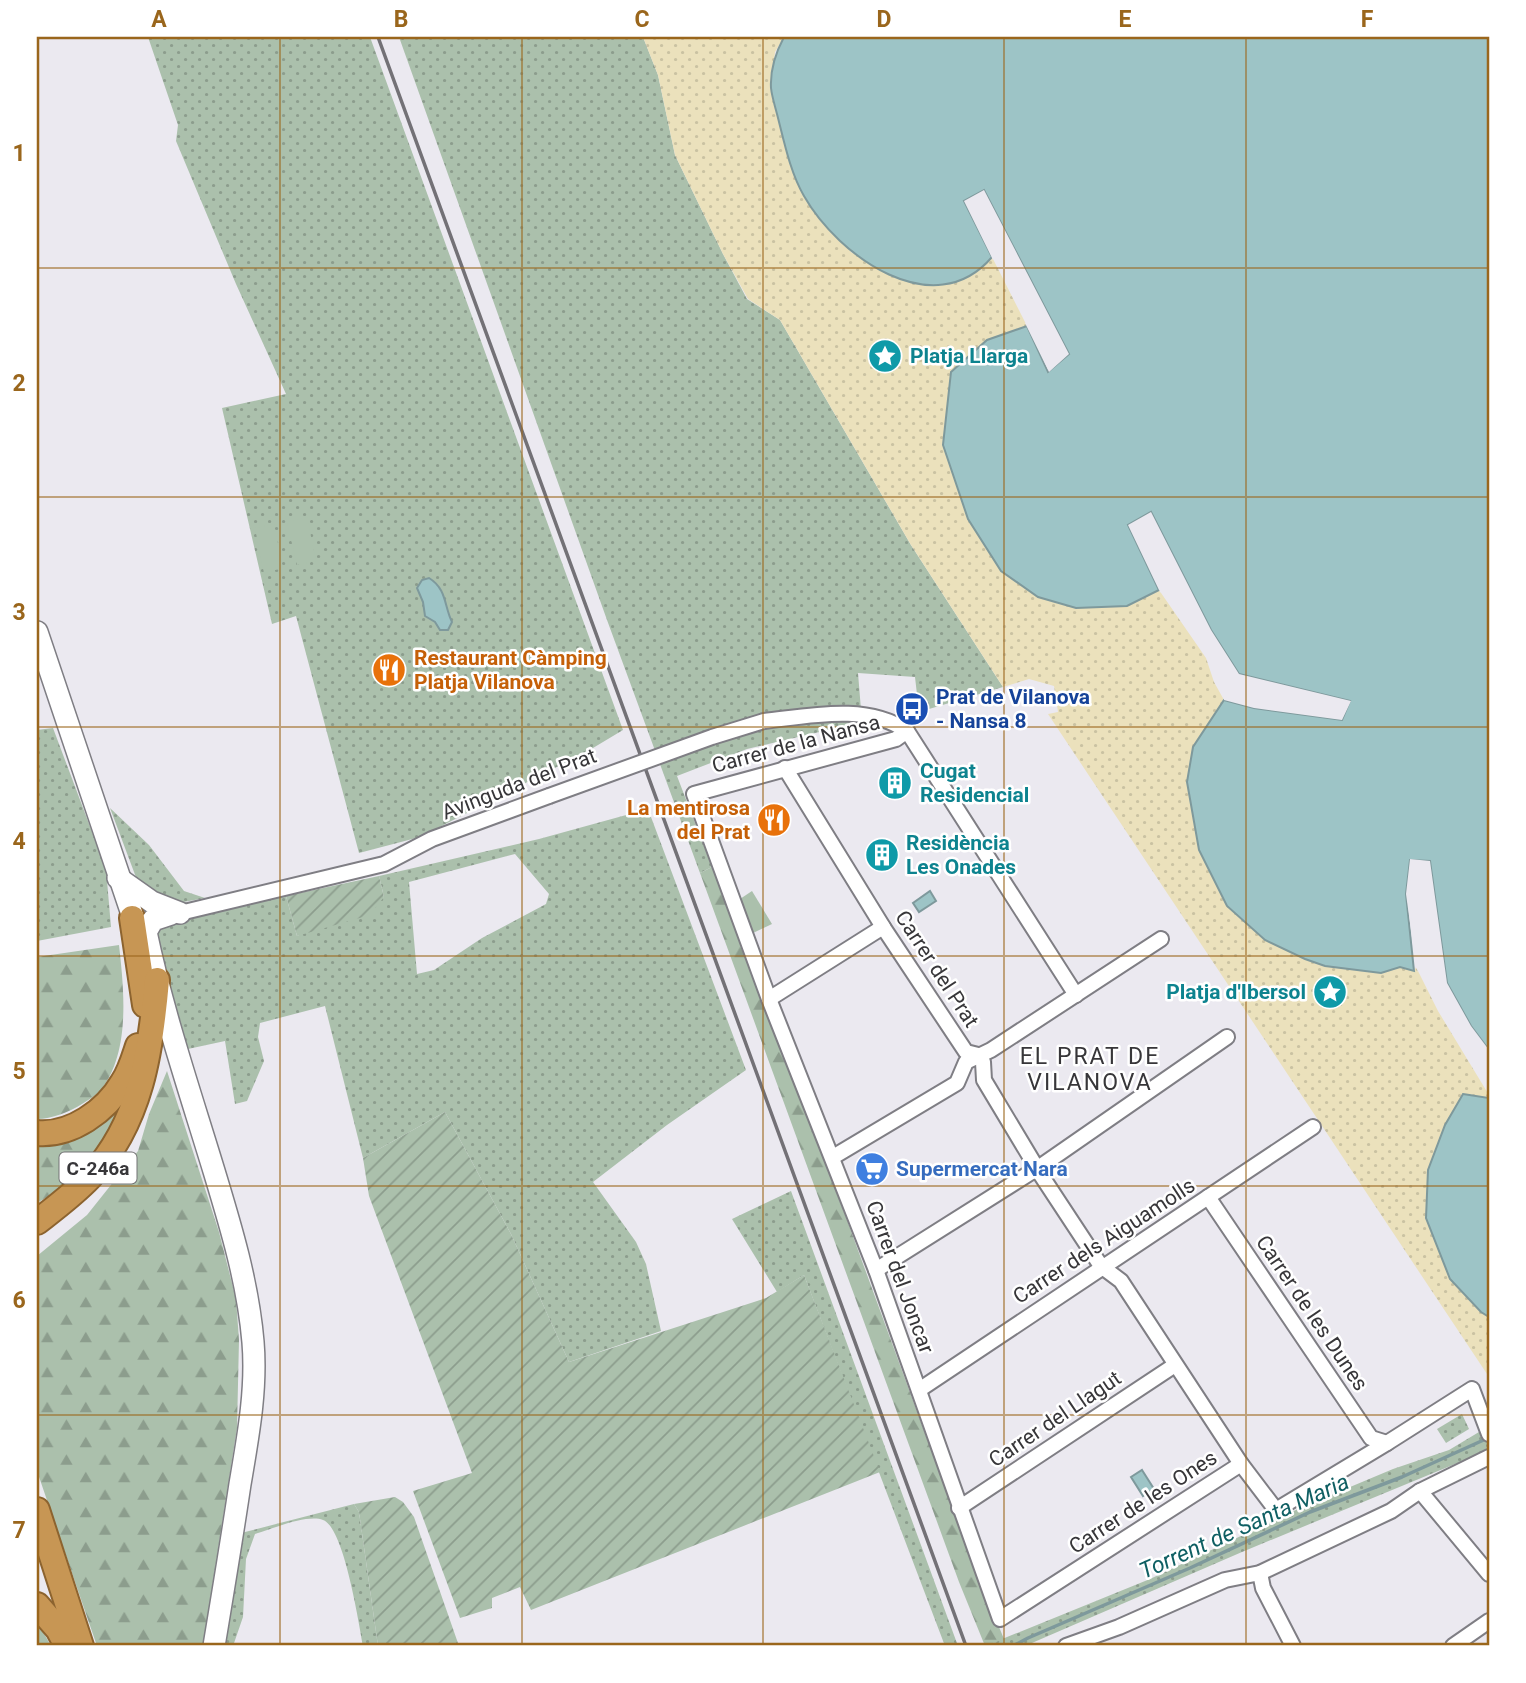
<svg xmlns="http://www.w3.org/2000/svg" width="1526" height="1683" font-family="Roboto,sans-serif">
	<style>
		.grass { fill: url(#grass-dots); fill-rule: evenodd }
		.forest { fill: url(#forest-firs) }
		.sand { fill: url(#sand-dots) }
		.garden { fill: url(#garden-furrows) }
		.pitch { fill: #abc0ac }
		.water { fill: #9dc4c6; stroke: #7e999c; stroke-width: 2 }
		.pier { fill: #ebe9f0 }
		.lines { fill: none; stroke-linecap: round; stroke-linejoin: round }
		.stream { stroke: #7e999c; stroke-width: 3.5 }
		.minor-casing { stroke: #7f7e84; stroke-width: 18 }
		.secondary-casing { stroke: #7f7e84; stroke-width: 24 }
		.trunk-casing { stroke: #8c632f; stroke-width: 28 }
		.minor { stroke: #fff; stroke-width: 14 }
		.secondary { stroke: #fff; stroke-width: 21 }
		.trunk { stroke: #c79654; stroke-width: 24 }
		.rail { stroke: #737176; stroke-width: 3.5 }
		.minor-bridge-casing { stroke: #7f7e84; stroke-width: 18; stroke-linecap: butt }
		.minor-bridge { stroke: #fff; stroke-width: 14 }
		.grid { fill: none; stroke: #9a661c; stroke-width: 2; stroke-opacity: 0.55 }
		.labels { text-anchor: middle; stroke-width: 5; stroke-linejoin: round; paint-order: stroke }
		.shield { fill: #fff; stroke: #737274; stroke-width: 2 }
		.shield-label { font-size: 19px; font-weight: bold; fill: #373639 }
		.culture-label { font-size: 21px; font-weight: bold; fill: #0d838f; stroke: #fff; text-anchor: start }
		.food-label { font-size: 21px; font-weight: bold; fill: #c56008; stroke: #fff; text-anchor: start }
		.transit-label { font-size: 21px; font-weight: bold; fill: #164399; stroke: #fff; text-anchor: start }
		.street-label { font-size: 21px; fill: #373639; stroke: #fff }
		.shop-label { font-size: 21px; font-weight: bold; fill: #366cbe; stroke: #fff; text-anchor: start }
		.neighbourhood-label { font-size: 23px; letter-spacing: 2px; fill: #373639; stroke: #fff }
		.water-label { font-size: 23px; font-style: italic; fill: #0f5f63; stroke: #fff }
		.neatline { fill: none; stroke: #9a661c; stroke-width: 2.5 }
		.grid-label { font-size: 23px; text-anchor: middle; font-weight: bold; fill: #9a661c }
	</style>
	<defs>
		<pattern id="grass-dots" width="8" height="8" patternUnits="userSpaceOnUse" patternTransform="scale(1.75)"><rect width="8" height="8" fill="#abc0ac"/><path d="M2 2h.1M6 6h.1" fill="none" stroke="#8c9d8d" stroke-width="1.8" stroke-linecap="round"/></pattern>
		<pattern id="forest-firs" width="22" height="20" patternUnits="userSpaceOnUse" patternTransform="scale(1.75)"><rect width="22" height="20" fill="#abc0ac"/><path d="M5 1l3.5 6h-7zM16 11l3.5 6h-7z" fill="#8c9d8d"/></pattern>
		<pattern id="sand-dots" width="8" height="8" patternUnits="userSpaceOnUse" patternTransform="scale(1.75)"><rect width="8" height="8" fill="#ebe1bc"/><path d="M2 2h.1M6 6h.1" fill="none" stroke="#cac2a2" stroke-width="1.8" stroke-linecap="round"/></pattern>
		<pattern id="garden-furrows" width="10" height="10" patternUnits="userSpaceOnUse" patternTransform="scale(1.75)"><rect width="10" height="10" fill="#abc0ac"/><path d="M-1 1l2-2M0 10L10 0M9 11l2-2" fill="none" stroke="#8c9d8d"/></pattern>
	</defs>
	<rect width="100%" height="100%" fill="#ebe9f0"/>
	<g class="grass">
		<polygon points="148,37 370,37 623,730 588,751 420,837 359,853 296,616 272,624 222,408 286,394 236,284 176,141 178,125"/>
		<polygon points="399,37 643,37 658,75 675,155 723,254 747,299 780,320 911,545 1003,687 919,712 915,677 858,673 862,722 747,749 677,776 712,867 700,873 607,620"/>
		<polygon points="53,728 106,869 111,927 37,941 37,730"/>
		<polygon points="110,808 149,845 184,891 205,898 173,904 140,888"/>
		<path d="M 648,809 L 746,1070 L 667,1125 L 593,1182 L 636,1242 L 646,1264 L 661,1331 L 569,1362 L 511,1234 L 445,1112 L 363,1158 L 325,1006 L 260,1023 L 258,1037 L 264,1061 L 247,1101 L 235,1104 L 225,1041 L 188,1049 L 151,928 L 166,922 L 286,896 L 297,936 L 384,897 L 379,876 L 539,839 ZM 515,854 L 549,894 L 546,904 L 482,938 L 434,970 L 417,974 L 409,882 Z"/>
		<polygon points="791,1191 958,1646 945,1646 804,1275 777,1292 732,1219"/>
		<polygon points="1462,1414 1469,1429 1446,1443 1437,1429"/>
		<polygon points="1489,1426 1489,1450 1242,1552 1025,1646 985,1646 1150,1579 1300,1508 1393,1469 1449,1450"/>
		<path d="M 354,1504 L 359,1512 L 378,1646 L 363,1646 C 359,1624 344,1527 323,1520 C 307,1514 272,1529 255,1534 L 246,1559 L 243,1617 L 233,1646 L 222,1646 L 241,1533 Z"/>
	</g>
	<g class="forest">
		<polygon points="712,867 847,1220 972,1562 1004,1639 985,1646 959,1582 700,873"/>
		<path d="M 119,945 C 124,990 131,1053 100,1091 C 95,1096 88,1100 82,1104 C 69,1112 52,1119 37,1119 L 37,957 Z"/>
		<polygon points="167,1071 219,1232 236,1299 239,1340 237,1428 203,1646 97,1646 37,1471 37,1256 87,1215 138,1151 149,1114"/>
		<polygon points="127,1095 102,1146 79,1167 59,1190 37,1203 37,1146 54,1145 91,1131"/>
		<polygon points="37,1621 51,1646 37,1646"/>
	</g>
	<polygon class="sand" points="643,37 784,37 775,52 771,88 788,158 804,196 852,253 979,271 992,257 1027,326 987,340 1127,606 1159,590 1206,658 1214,682 1224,700 1193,747 1187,782 1199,850 1381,973 1400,967 1414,971 1416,967 1438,1011 1489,1095 1489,1098 1463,1094 1428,1170 1426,1218 1450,1279 1481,1312 1489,1317 1489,1377 1048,714 1058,712 1054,686 1029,679 1003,687 911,545 780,320 748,299 723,254 675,155 658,75"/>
	<g class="garden">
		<polygon points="379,876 384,897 370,915 297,936 286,896"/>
		<polygon points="445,1112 511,1234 569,1362 766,1298 804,1275 880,1472 531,1610 520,1587 492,1598 492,1608 460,1618 413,1491 472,1473 369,1196 363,1158"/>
		<polygon points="395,1497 403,1502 414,1517 459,1646 378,1646 359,1512 354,1504"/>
	</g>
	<g class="pitch">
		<polygon points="307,517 316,561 297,565 287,522"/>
		<polygon points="274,524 283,568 264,573 255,528"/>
		<polygon points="752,891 772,924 753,933 740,899"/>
	</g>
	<g class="water">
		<path d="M 784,37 L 1489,37 L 1489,1050 L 1471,1026 L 1447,983 L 1430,861 L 1410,860 L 1406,894 L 1414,971 L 1400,967 L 1381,973 L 1325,966 L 1305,959 L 1265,940 L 1227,906 L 1199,850 L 1187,782 L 1193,747 L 1224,700 L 1254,708 L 1342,720 L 1350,701 L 1239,674 L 1211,630 L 1151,512 L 1128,525 L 1159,590 L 1127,606 L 1076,608 L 1038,597 L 1001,571 L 968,519 L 943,445 L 951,372 L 987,340 L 1027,326 L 1048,372 L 1069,354 L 984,190 L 964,201 L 992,257 C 934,325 838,256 804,196 C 790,172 784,141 777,114 C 775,106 772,97 771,88 C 770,70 776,52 784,37 Z"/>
		<path d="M 429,578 C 447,589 444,606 452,622 L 448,630 L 440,630 L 435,622 L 425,616 L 423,602 L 417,588 L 422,580 Z"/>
		<polygon points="930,891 936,901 919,912 913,903"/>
		<polygon points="1463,1094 1489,1098 1489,1317 1481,1312 1450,1279 1426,1218 1428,1170 1445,1125"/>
		<polygon points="1142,1470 1154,1489 1143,1496 1131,1477"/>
	</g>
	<g class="pier">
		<polygon points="984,190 1069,354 1049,372 1025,323 1030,324 1050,366 1064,353 982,194 968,202 995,256 993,260 964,201"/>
		<polygon points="1151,512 1211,630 1239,674 1351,701 1342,720 1254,708 1224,700 1223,697 1340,716 1346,704 1237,676 1208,632 1150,517 1132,527 1162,588 1161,593 1159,590 1128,525"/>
		<polygon points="1410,859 1430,861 1447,983 1471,1026 1489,1050 1489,1053 1468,1028 1444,985 1427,864 1413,863 1409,894 1418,972 1416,967 1406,894"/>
	</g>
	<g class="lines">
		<polyline class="stream" points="1013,1646 1028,1638 1190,1568 1310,1512 1402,1477 1488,1438"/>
		<g class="minor-casing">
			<g id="minor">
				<path d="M 764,721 C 810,716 866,703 907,731 L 1076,995"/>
				<polyline points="907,731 896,739 694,794 769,999 876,1270 1000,1619 1241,1464"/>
				<polyline points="785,768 883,927 966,1052 978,1055"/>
				<polyline points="180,913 384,864 432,839 549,796"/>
				<polyline points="769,999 883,927"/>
				<polyline points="978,1055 983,1062 984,1080 1041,1175 1095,1257 1101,1266 1121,1281 1241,1464 1276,1510 1387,1443 1472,1389 1489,1434"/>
				<polyline points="833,1157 957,1083 966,1062 991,1050 1161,939"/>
				<polyline points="1208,1197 1371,1438 1387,1443"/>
				<polyline points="876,1270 1041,1166 1227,1037"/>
				<polyline points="919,1390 1313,1127"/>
				<polyline points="1420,1491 1489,1574"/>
				<polyline points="959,1508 1175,1365"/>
				<polyline points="1260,1573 1263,1588 1293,1646"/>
				<polyline points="1066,1646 1119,1627 1225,1580 1260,1573 1391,1511 1420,1491 1489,1457"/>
				<polyline points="1453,1646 1489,1621"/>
			</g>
		</g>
		<g class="secondary-casing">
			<g id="secondary">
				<polyline points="37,632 138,932"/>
				<polyline points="118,878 152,902 180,913"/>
				<path d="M 171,914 L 153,920 L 146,932 C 163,1013 190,1092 214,1171 C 231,1227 248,1283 253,1342 C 257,1389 248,1437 240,1484 C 232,1538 223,1592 214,1646"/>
			</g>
		</g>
		<g class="trunk-casing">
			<g id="trunk">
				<polyline points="132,918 145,1005"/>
				<path d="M 37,1133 C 71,1136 106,1111 123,1082 C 130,1072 134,1058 138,1046"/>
				<path d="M 37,1222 C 55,1208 74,1194 90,1177 C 141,1123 151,1050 157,980"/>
				<polyline points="37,1510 81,1646"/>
				<polyline points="37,1605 58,1629 67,1646"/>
			</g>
		</g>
		<use href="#minor" class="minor"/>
		<use href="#secondary" class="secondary"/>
		<use href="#trunk" class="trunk"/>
		<polyline class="rail" points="378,37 966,1646"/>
		<g class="minor-bridge-casing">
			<polyline id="minor-bridge" points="549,796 712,737 764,721"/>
		</g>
		<use href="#minor-bridge" class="minor-bridge"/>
	</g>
	<path class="grid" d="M 280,37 L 280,1646M 522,37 L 522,1646M 763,37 L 763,1646M 1004,37 L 1004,1646M 1246,37 L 1246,1646M 37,268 L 1489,268M 37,497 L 1489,497M 37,727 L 1489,727M 37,956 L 1489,956M 37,1186 L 1489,1186M 37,1415 L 1489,1415"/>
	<defs>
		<g id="sight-disc" transform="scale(1.75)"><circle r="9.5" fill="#0f9aa8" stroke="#fff"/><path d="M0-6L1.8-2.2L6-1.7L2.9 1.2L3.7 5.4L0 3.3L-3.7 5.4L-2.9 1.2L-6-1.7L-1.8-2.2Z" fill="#fff"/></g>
		<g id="restaurant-disc" transform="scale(1.75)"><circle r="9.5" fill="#e8710a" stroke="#fff"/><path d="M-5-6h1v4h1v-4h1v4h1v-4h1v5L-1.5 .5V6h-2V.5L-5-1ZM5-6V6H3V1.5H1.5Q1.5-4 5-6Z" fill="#fff"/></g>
		<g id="bus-disc" transform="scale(1.75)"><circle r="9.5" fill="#1a4fb4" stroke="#fff"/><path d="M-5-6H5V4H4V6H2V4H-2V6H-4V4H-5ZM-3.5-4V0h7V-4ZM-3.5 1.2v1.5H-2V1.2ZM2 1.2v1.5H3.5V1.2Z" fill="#fff"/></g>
		<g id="building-disc" transform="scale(1.75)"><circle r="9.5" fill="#0f9aa8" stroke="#fff"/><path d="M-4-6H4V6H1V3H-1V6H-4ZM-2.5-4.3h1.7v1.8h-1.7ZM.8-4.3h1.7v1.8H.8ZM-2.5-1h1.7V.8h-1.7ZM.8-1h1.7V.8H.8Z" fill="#fff"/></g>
		<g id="supermarket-disc" transform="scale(1.75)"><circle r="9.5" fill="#3f7fe0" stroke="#fff"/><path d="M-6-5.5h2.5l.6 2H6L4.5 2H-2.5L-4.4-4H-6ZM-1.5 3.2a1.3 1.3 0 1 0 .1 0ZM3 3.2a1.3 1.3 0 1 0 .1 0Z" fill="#fff"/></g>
	</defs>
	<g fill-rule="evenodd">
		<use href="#sight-disc" x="885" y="356"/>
		<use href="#restaurant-disc" x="389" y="670"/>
		<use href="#bus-disc" x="912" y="709"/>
		<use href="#building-disc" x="895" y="783"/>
		<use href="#restaurant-disc" x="774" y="820"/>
		<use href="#building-disc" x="882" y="855"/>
		<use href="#sight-disc" x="1330" y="992"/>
		<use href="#supermarket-disc" x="872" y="1169"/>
	</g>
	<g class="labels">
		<rect class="shield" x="59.5" y="1152.5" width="77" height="31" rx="5"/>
		<g class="shield-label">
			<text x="98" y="1175">C-246a</text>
		</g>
		<g class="culture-label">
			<text x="910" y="363">Platja Llarga</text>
			<text x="920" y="778">Cugat<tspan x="920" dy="24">Residencial</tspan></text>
			<text x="906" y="850">Residència<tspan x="906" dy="24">Les Onades</tspan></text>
			<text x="1306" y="999" text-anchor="end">Platja d'Ibersol</text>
		</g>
		<g class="food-label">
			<text x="414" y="665">Restaurant Càmping<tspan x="414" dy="24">Platja Vilanova</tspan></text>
			<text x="750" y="815" text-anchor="end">La mentirosa<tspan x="750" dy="24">del Prat</tspan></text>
		</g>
		<g class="transit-label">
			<text x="936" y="704">Prat de Vilanova<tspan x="936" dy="24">- Nansa 8</tspan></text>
		</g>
		<g class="street-label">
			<text transform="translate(796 744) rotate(-15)" y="7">Carrer de la Nansa</text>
			<text transform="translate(519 784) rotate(-21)" y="7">Avinguda del Prat</text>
			<text transform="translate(937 969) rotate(57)" y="7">Carrer del Prat</text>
			<text transform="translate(1104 1241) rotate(-33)" y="7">Carrer dels Aiguamolls</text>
			<text transform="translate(900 1277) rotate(70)" y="7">Carrer del Joncar</text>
			<text transform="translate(1312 1313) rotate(56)" y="7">Carrer de les Dunes</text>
			<text transform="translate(1055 1419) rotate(-34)" y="7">Carrer del Llagut</text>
			<text transform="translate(1143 1502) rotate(-33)" y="7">Carrer de les Ones</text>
		</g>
		<g class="shop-label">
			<text x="896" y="1176">Supermercat Nara</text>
		</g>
		<g class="neighbourhood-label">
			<text x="1090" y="1064">EL PRAT DE<tspan x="1090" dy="26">VILANOVA</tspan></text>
		</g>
		<g class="water-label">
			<text transform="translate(1244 1526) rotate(-24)" y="8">Torrent de Santa Maria</text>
		</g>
	</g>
	<rect width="1526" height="1683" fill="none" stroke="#ffffff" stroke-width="77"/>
	<rect x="38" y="38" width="1450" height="1606" class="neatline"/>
	<g class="grid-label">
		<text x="159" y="27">A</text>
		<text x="401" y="27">B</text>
		<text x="642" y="27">C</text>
		<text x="884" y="27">D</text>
		<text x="1125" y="27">E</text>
		<text x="1367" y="27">F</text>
		<text x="19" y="161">1</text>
		<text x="19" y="391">2</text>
		<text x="19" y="620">3</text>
		<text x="19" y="849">4</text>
		<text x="19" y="1079">5</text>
		<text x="19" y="1308">6</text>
		<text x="19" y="1538">7</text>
	</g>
</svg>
